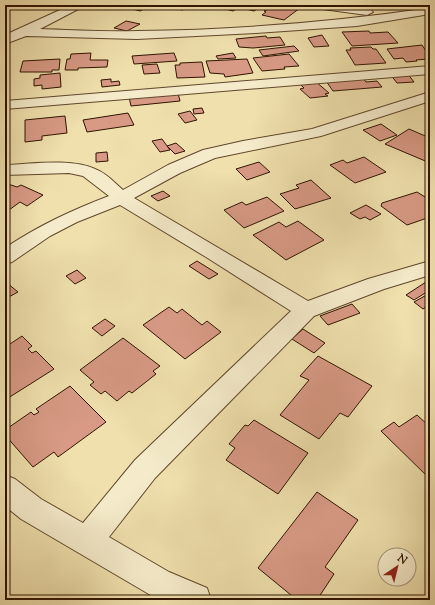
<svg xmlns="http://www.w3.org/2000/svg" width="435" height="605" font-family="'Sorts Mill Goudy',serif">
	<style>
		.building { fill: #d89a85; stroke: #301400 }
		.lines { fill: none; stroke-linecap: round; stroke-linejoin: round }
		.minor-casing { stroke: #60472b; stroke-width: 2 }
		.minor { fill: #f5ebca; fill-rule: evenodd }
	</style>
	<rect width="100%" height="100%" fill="#efe0ad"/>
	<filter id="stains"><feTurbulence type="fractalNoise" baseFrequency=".005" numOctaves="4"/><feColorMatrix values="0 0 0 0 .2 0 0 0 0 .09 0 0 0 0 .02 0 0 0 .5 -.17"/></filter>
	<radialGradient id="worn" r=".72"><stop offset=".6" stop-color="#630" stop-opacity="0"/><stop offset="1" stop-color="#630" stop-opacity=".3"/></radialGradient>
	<g class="building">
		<polygon points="124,5 152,5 140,11 122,6"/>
		<polygon points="164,5 191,5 182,10"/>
		<polygon points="216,5 243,5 233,11 214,6"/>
		<polygon points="247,5 264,5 254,11 242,8"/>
		<polygon points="276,5 287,5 300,8 284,20 262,15 266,12 264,11"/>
		<polygon points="126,21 140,24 127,31 114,28"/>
		<polygon points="369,31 370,33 388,32 398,43 352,46 342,32"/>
		<polygon points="322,35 329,46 314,47 308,38"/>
		<polygon points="266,36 267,38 280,37 285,45 253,48 239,47 236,39"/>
		<polygon points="422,45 430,57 426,57 428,59 416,60 417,61 406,62 403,58 394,59 387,49"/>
		<polygon points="294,46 299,51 263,56 259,50"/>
		<polygon points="371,47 373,49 376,49 386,63 355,65 346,50 351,50 350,48"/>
		<polygon points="91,53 90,60 108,60 107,67 78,68 78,70 65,70 67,59 70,59 71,54"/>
		<polygon points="174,53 177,61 134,64 132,56"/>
		<polygon points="233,53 236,58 218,59 216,56"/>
		<polygon points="289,54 299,66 284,67 285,69 262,71 253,58"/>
		<polygon points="60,59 59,70 52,70 52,72 20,72 23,61"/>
		<polygon points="247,59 253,73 225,77 224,74 210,73 206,61"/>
		<polygon points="202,62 205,77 177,78 175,65 180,65 180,63"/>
		<polygon points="157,64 160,73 144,74 142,65"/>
		<polygon points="60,73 61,87 42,89 42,85 34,86 34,79 40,78 40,75"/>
		<polygon points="407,73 414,82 397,83 390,74"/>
		<polygon points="363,78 366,82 377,81 382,87 333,91 326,81"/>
		<polygon points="111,79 111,82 119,81 120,85 102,87 101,80"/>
		<polygon points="315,81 329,93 325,94 328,96 310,98 300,89 304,88 300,84"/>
		<polygon points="178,93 180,101 131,106 129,97"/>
		<polygon points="202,108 204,113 194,114 193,109"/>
		<polygon points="190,111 197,120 185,123 178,114"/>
		<polygon points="128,113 134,125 87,132 83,120"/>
		<polygon points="65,116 67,133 42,136 42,140 25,142 25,120"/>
		<polygon points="381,124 397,135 380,141 363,130"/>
		<polygon points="409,129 430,138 430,163 385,144"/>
		<polygon points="162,139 170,150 160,152 152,141"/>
		<polygon points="176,143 185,151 175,154 167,146"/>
		<polygon points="107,152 108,161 96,162 96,153"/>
		<polygon points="364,157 386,172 355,183 330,165 343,160 347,163"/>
		<polygon points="259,162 270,172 247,180 236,169"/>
		<polygon points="311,180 331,198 295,209 280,194 299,188 296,185"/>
		<polygon points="8,184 17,187 21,185 43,195 27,206 20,202 9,210 5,208 5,186"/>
		<polygon points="163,191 170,196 158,201 151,196"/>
		<polygon points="417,192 430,200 430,217 407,225 381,206 382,203"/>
		<polygon points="267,197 284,211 244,228 224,210 242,202 246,205"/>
		<polygon points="366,205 381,214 370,220 365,217 360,219 350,213"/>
		<polygon points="298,221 324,240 286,260 253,235 279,222 286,227"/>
		<polygon points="197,261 218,274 209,279 189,266"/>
		<polygon points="77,270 86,278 75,284 66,276"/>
		<polygon points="426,282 430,285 430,290 414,300 406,295"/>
		<polygon points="5,283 7,283 18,292 5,299"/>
		<polygon points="430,293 430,304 423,309 414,302"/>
		<polygon points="352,304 360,313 328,325 320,316"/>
		<polygon points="169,307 177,313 182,309 202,325 207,321 221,332 185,359 143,325"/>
		<polygon points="105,319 115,326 102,336 92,328"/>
		<polygon points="303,329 325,343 314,353 292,339"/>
		<polygon points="22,336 32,346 28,349 32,353 36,351 54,369 5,400 5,339 10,344"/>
		<polygon points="123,338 160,366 153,371 156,374 132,393 129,391 117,401 105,391 101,394 90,385 94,382 80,370"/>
		<polygon points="318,356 372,386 348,417 340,413 319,439 280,415 309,380 300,376"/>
		<polygon points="70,386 106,422 58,457 54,452 33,467 5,435 5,430 31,412 34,415 39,412 36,409"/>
		<polygon points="417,415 430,427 430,479 381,431 394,422 399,427"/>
		<polygon points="254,420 308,453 278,494 226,460 235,448 229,444 245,425 248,426"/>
		<polygon points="317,492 358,520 325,567 334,574 317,600 297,600 258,568"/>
	</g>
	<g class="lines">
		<g class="minor-casing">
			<g id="minor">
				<path d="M 71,5 L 86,5 L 40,29 C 73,30 105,32 137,31 C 235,30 333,22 430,8 L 430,14 L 357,26 L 256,33 L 137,39 L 26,36 L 5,44 L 5,35 Z"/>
				<path d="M 309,5 C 322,5 366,3 373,12 L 367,15 L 315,8 Z"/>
				<polygon points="430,66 430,74 5,109 5,101"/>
				<path d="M 430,92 L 430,101 L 321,136 L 215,158 L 180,173 L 134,198 L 308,301 L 368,279 L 430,261 L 430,275 L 384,289 L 314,316 L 155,478 L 109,537 L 169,572 L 207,588 L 211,600 L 159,600 L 21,519 L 5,506 L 5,475 L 15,479 L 41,499 L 83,523 L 135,460 L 291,311 L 206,257 L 120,205 L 77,222 L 50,236 L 12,262 L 5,264 L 5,248 C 40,225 70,211 109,196 L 83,176 L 69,173 L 5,175 L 5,165 C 31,164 72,158 95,169 C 106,173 114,182 123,190 L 168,165 L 203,150 L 243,141 L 312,129 Z"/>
			</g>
		</g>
		<use href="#minor" class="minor"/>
	</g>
	<rect width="435" height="605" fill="none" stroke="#efe0ad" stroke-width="20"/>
	<rect x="6" y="6" width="423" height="593" fill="none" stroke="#301400" stroke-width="2"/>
	<rect x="10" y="10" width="415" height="585" fill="none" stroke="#301400"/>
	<g transform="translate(397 567) rotate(35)"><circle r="19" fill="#f5ebca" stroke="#a69579"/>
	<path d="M0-3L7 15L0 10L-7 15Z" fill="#8f2418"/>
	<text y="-6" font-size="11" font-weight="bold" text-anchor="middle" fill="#301400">N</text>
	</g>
	<rect width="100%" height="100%" filter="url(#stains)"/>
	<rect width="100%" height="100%" fill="url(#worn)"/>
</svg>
